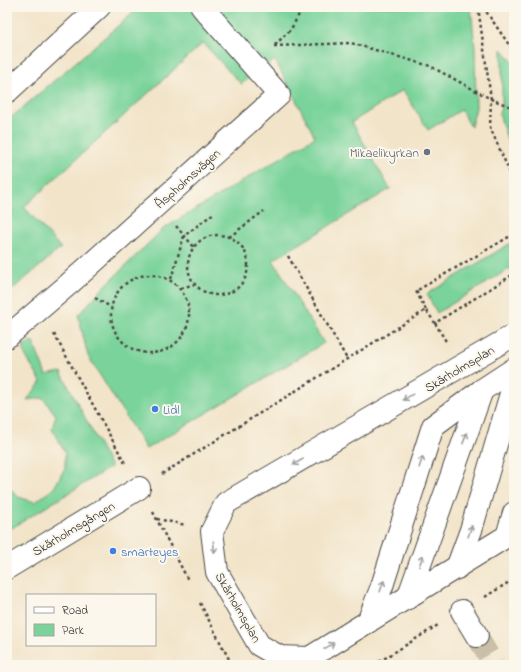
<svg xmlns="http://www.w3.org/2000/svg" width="521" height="672" font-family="'Indie Flower',sans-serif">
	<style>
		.green { fill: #79d39a; stroke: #527f62 }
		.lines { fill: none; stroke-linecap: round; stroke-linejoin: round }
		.minor-tunnel { stroke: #cabfa9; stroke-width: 22; stroke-dasharray: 22 11; stroke-linecap: butt }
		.minor-casing { stroke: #494743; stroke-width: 24 }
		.path { stroke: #494743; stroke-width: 2.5; stroke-dasharray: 3 3; stroke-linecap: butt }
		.minor { stroke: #fff; stroke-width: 22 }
		.oneway { stroke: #a0a0a0 }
		.worship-dot { fill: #6b7280; stroke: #fbf7ec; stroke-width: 1.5 }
		.shop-dot { fill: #3f7fe0; stroke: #fbf7ec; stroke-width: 1.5 }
		.labels { text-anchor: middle; stroke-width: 4; stroke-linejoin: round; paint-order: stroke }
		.worship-label { font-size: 13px; fill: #5b616d; stroke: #fbf7ec; text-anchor: end }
		.street-label { font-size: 13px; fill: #2b2b2b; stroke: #fbf7ec }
		.shop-label { font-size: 13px; fill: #366cbe; stroke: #fbf7ec; text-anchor: start }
	</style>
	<rect width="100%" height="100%" fill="#fbf7ec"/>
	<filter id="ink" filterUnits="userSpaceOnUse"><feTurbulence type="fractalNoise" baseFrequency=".025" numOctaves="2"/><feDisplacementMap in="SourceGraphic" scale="8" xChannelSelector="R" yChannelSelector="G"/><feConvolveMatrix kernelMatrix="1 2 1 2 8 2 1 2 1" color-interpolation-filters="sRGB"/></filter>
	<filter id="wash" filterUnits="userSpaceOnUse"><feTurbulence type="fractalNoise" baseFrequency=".012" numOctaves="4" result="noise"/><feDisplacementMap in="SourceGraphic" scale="16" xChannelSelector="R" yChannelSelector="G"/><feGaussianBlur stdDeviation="0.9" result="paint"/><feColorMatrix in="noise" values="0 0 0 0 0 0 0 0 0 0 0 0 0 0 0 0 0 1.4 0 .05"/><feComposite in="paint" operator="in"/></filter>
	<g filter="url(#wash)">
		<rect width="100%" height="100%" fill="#f2e4c9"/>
		<g class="green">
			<polygon points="140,7 471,7 475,48 476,108 471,127 461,110 428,130 403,90 352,122 390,189 273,260 324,343 146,449 88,356 78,315 103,288 163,229 315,137 275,60 241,84 203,43 24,207 61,248 7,294 7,121"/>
			<polygon points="502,49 514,63 514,157 510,148 499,114 502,103"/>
			<polygon points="514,241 514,266 437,313 427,294"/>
			<polygon points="33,342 46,375 61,372 111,467 7,531 7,485 18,497 35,502 54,488 65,468 65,452 52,429 56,415 43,398 27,400 41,382 25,355 23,345"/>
		</g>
	</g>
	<g filter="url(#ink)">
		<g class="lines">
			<polyline class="minor-tunnel" points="477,636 494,665"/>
			<g class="minor-casing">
				<g id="minor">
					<polyline points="7,92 99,7"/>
					<polyline points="514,335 226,503 212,531 217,572 259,645 280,657 309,658 507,536 514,513"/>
					<polyline points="7,337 69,284 279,95 202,7"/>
					<polyline points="7,568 139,488"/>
					<polyline points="457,568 471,530 514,383"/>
					<polyline points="408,598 482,390"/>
					<polyline points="462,611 477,636"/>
					<polyline points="368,622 382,586 433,426 482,390 514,369"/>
				</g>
			</g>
			<g class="path">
				<polyline points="478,7 491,99 490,127 514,182"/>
				<polyline points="483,7 514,52"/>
				<polyline points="275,45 291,29 303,7"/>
				<polyline points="274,46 351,43 430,66 491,99 514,108"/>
				<polyline points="176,226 194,247"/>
				<circle cx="218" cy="265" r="30"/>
				<polyline points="229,237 264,211"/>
				<polyline points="288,256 347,359"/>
				<circle cx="150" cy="314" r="39"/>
				<polyline points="171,279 184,236 214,213"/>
				<polyline points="181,288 195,284"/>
				<polyline points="95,298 111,307"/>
				<polyline points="426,310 416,291 514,234"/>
				<polyline points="435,323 447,343"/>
				<polyline points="54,334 125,463"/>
				<polyline points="162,474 426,310 435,323 514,274"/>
				<polyline points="153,512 188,580"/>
				<polyline points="157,519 186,525"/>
				<polyline points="485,597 514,579"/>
				<polyline points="200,603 232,665"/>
				<polyline points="374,665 438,625"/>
			</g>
			<use href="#minor" class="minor"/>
		</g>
		<defs><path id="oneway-shaft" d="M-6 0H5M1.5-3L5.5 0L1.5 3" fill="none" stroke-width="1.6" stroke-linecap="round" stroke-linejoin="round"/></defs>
		<g class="oneway">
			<use href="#oneway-shaft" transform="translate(408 397) rotate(149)"/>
			<use href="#oneway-shaft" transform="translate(465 438) rotate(-70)"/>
			<use href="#oneway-shaft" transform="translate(298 462) rotate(150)"/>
			<use href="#oneway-shaft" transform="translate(421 462) rotate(-72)"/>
			<use href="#oneway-shaft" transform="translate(470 531) rotate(-72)"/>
			<use href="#oneway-shaft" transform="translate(214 547) rotate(83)"/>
			<use href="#oneway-shaft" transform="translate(421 561) rotate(-70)"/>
			<use href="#oneway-shaft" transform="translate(382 586) rotate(-71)"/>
			<use href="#oneway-shaft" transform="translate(329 646) rotate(-31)"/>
		</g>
	</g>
	<circle class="worship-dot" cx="427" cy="152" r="4"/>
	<g class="shop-dot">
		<circle cx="155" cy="409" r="4"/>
		<circle cx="113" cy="551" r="4"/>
	</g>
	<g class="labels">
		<g class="worship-label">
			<text x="419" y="157">Mikaelikyrkan</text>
		</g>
		<g class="street-label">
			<text transform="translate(187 178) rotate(-42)" y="5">Äspholmsvägen</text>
			<text transform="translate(459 368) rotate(-31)" y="5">Skärholmsplan</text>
			<text transform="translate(73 528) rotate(-31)" y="5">Skärholmsgången</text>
			<text transform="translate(239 607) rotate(60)" y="5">Skärholmsplan</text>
		</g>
		<g class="shop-label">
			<text x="163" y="414">Lidl</text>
			<text x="121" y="556">smarteyes</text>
		</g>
	</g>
	<rect width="521" height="672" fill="none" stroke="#fbf7ec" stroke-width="24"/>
	<rect x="26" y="594" width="130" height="52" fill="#fbf7ec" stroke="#a8a59f"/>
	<rect x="34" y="607" width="20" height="6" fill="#ffffff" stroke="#a8a59f"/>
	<text x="62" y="614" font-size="12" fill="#2b2b2b">Road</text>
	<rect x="34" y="624" width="20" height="12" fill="#79d39a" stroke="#a8a59f"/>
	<text x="62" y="634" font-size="12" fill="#2b2b2b">Park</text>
</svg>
